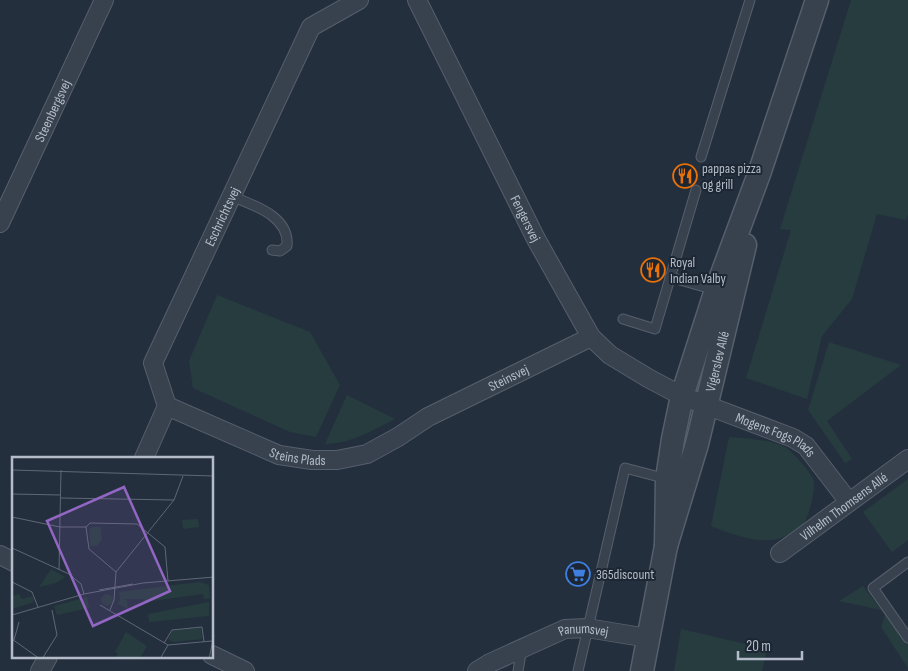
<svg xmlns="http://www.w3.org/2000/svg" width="908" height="671" font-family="'Sofia Sans Condensed',sans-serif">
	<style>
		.green { fill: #263c3f }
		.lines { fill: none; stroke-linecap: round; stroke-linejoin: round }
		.service-casing { stroke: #565f6c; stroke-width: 11 }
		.minor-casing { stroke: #565f6c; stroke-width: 20 }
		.tertiary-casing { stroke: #565f6c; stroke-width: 25 }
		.service { stroke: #38414e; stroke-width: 9 }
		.minor { stroke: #38414e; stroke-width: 18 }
		.tertiary { stroke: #38414e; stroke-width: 22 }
		.labels { text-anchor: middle; stroke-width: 4; stroke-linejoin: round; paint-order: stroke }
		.street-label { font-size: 14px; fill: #b4bcc9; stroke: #1d2633 }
		.poi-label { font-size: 14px; fill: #b4bcc9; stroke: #1d2633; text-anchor: start }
		.inset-road { fill: none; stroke: #5e6776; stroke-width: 1 }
		.view { fill: #9266c3; fill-opacity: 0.15; stroke: #9266c3; stroke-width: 2.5 }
		.inset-edge { fill: none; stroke: #b4bcc9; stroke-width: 2.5 }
	</style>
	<rect width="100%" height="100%" fill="#242f3e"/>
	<g class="green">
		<polygon points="851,0 908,0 908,214 906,220 877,214 852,299 822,336 807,399 746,378 791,230 780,229"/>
		<polygon points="217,295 310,332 340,385 316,437 290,432 193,388 189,361"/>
		<polygon points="829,342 901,365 827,421 852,459 845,463 808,410"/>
		<path d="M 347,395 L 395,419 C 376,429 347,445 325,444 Z"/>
		<path d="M 729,437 C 747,439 769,439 785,447 C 793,452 813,474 814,482 C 815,492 809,515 804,523 C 800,528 787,536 781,538 C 759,545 731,534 711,526 Z"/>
		<polygon points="908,479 908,540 892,552 863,512"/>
		<polygon points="863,586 881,610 839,601"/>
		<polygon points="886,612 908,643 908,668 881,627"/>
		<polygon points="681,629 767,649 762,671 674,671"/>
	</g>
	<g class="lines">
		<g class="service-casing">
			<g id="service">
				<polyline points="701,157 750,0"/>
				<path d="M 231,196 C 253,205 290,216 287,246 L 280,251 L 272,250"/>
				<polyline points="670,277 715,290"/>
				<polyline points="623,319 655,329 696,190"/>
				<polyline points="908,562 873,588 908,638"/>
				<polyline points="518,671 522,648"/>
				<polyline points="578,671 625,468 667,479"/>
			</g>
		</g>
		<g class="minor-casing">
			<g id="minor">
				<path id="s1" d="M 417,0 L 536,239 L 591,337 L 610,355 L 648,378 L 682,396 L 793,438 L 806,446 L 849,502"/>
				<path id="s2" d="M 0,223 L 104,0"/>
				<path id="s3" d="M 167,406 L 279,455 L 312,460 L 337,460 L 367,454 L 398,437 L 428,417 L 591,337"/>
				<path id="s4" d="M 144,458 L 167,406 L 153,363 L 311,27 L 359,0"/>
				<path id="s5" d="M 780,553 L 908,459"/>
				<polyline points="0,555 14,562"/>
				<polyline points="212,655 245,671"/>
				<polyline points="40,671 48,657"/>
				<path id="s6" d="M 477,671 L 490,663 L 565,629 L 587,628 L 648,638"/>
			</g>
		</g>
		<g class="tertiary-casing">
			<g id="tertiary">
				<polyline points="666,546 667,479 673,439 682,396 716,290 759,174 817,0"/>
				<path id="s7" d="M 642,671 L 666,546 L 697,444 L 745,245"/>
			</g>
		</g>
		<use href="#service" class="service"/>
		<use href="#minor" class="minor"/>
		<use href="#tertiary" class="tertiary"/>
	</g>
	<defs>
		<g id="restaurant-ring" transform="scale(1.25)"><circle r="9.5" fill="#1d2633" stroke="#e8710a" stroke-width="1.5"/><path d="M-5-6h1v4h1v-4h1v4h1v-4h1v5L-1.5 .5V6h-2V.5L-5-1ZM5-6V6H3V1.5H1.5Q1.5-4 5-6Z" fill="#e8710a"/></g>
		<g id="supermarket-ring" transform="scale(1.25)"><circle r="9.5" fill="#1d2633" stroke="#3f7fe0" stroke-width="1.5"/><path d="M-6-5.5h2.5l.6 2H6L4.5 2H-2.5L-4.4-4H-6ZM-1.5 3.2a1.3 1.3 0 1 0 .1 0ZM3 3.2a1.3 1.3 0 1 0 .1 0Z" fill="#3f7fe0"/></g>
	</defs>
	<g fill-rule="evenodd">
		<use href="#restaurant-ring" x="685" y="176"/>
		<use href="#restaurant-ring" x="653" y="270"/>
		<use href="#supermarket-ring" x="578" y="574"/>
	</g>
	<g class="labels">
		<g class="street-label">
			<text dy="5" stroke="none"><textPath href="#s2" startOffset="124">Steenbergsvej</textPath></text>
			<text dy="5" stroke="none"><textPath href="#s4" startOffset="264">Eschrichtsvej</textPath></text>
			<text dy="5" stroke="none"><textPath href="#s1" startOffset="244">Fengersvej</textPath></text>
			<text dy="5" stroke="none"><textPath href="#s7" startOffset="319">Vigerslev Allé</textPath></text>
			<text dy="5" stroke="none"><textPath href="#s3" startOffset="372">Steinsvej</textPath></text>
			<text dy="5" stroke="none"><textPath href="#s1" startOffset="590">Mogens Fogs Plads</textPath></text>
			<text dy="5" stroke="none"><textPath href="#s3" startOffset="141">Steins Plads</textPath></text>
			<text dy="5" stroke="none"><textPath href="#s5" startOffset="79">Vilhelm Thomsens Allé</textPath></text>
			<text dy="5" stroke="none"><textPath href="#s6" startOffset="116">Panumsvej</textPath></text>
		</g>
		<g class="poi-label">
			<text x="702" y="173">pappas pizza<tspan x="702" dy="16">og grill</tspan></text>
			<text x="670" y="267">Royal<tspan x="670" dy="16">Indian Valby</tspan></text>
			<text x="596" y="579">365discount</text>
		</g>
	</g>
	<g transform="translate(12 457)">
		<rect width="201" height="201" fill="#242f3e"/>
		<path d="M 186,62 L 187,70 L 171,72 L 170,63 ZM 80,70 L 89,70 L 90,83 L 85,89 L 78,89 L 77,72 ZM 39,112 L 53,120 L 44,126 L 27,130 ZM 187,125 L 197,128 L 198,141 L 192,142 L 191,137 L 133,145 L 132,142 L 115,142 L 110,143 L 115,143 L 116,152 L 106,147 L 102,151 L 108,143 L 107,135 ZM89 143a6 6 0 1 1 12 0a6 6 0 1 1-12 0ZM 7,137 L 10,142 L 21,139 L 22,145 L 0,152 L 0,139 ZM 75,140 L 77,151 L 45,158 L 42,149 ZM 197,145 L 197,159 L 137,165 L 136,157 ZM 189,171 L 190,182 L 161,185 L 156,182 L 161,173 ZM 114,175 L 135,189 L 128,201 L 103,201 L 106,197 L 103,195 Z" fill="#263c3f"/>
		<path class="inset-road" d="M 0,13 L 202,19M 0,37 L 49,38M 49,41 L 162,43M 0,60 L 48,70 L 74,70 L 78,66 L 125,67 L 153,90 L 156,124M 74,70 L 77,92 L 104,115M 0,91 L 57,117 L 69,127 L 72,137M 47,113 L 49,13M 0,125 L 20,135 L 26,150M 131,126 L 202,120M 87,133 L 121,127M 88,148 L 156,188 L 200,184M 98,153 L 102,143 L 104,115 L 162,43 L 171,19M 0,158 L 72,137 L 131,126M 0,182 L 28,202M 2,183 L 7,165M 152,186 L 160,173 L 190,170 L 192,185M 30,202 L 45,178 L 40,153M 148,202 L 156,188M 197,202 L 202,178"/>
		<path class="view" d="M 112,30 L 158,134 L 81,169 L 35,64 Z"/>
		<rect width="201" height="201" class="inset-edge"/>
	</g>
	<path d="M738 651v8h64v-8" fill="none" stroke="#b4bcc9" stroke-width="2.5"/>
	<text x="746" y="651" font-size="15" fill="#b4bcc9" stroke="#1d2633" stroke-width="4" paint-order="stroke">20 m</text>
</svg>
